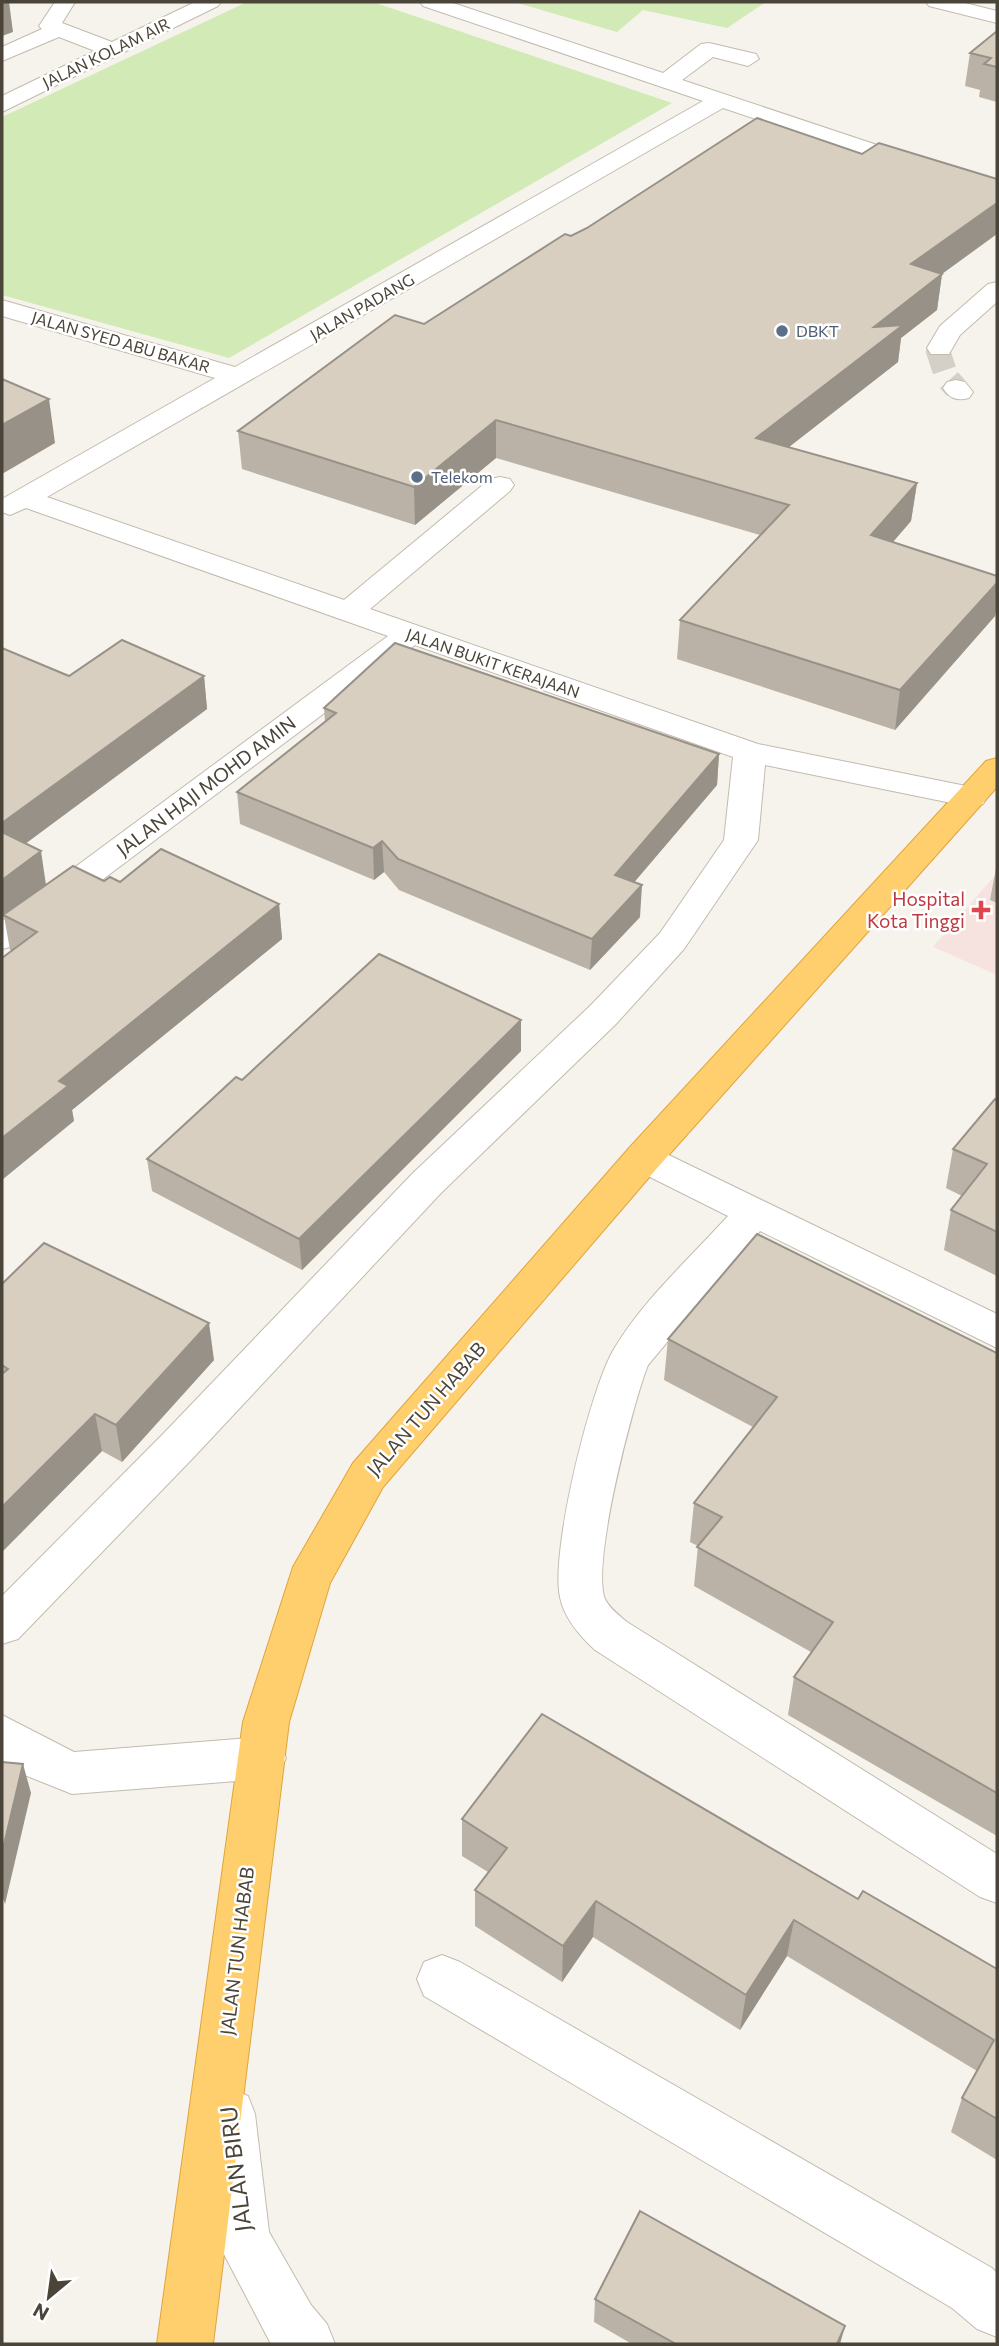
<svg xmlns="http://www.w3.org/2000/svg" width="999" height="2346" font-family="Commissioner,sans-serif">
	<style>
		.medical { fill: #f6e3e0 }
		.green { fill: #d2eab5 }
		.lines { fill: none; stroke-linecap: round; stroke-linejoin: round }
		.minor-tunnel { stroke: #d4d0c8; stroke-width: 24; stroke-dasharray: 24 11; stroke-linecap: butt }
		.minor-casing { stroke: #c2bbae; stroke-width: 2 }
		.highway-casing { stroke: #e0a43c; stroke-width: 2 }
		.minor { fill: #fff; fill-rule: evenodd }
		.highway { fill: #ffcf6e; fill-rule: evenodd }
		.wall { fill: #bab2a6 }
		.shaded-wall { fill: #979187 }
		.building { fill: #d8cfc1; stroke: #979187; stroke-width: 2 }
		.service-dot { fill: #5c6f8a; stroke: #fff; stroke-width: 2.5 }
		.health-dot { fill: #e0444e; stroke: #fff; stroke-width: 2.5 }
		.labels { text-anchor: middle; stroke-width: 5; stroke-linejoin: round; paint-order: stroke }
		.far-street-label { font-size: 16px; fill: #4b4439; stroke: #fff }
		.far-service-label { font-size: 16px; fill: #4e5e75; stroke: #fff; text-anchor: start }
		.street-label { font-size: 19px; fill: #4b4439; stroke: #fff }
		.health-label { font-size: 19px; fill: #be3a42; stroke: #fff; text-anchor: end }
		.near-street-label { font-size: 23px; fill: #4b4439; stroke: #fff }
	</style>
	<rect width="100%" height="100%" fill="#f6f3ec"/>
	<polygon class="medical" points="997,873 997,975 933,947"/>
	<g class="green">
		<polygon points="247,2 373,2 672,103 229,358 2,295 2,117"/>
		<polygon points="514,2 766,2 727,28 643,10 617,32"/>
	</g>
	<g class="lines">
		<polyline class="minor-tunnel" points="940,348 938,351 947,378 956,388"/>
		<g class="minor-casing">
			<g id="minor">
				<polygon points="55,2 75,2 62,23 112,42 195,2 221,2 218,6 2,112 2,96 95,51 59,37 2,61 2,47 42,29 39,26"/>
				<polygon points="420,2 450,2 663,73 701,44 709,43 756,54 759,59 748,66 713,57 682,80 997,185 997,200 723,108 47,497 344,600 490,479 500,477 510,479 514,485 510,491 370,609 758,744 971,787 983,790 987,797 983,804 971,807 765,765 758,840 684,949 616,1024 441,1193 193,1458 18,1639 2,1644 2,1596 163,1434 413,1173 590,1006 660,933 724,840 733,757 415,645 14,946 2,949 2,921 388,636 26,508 10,515 2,512 2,499 215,378 2,316 2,300 235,367 703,101 423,6"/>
				<polygon points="926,2 961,2 997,11 997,23 929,6"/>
				<polygon points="997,282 997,302 960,335 949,354 931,354 927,348 940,326 988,284"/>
				<path d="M 956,380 L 965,382 L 973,392 L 969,398 C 957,401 950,399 943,388 L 947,382 Z"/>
				<path d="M 644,1143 L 997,1314 L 997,1348 L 760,1231 L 648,1365 C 633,1403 591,1564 605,1599 C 609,1608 620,1616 627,1622 L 997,1854 L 997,1903 L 980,1897 L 595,1650 C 580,1636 564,1618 560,1597 C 550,1553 590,1389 614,1349 C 643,1300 690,1258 728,1216 L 630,1167 L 625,1157 L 630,1147 Z"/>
				<polygon points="2,1715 74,1752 262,1737 279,1743 286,1758 279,1773 262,1779 72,1794 17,1772 2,1761"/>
				<polygon points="442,1955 460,1962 992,2268 997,2273 997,2337 977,2329 952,2308 424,1996 417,1979 424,1962"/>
				<polygon points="229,2088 248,2096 255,2114 269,2232 311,2305 327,2324 335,2344 271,2344 216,2239 203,2114 210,2096"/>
			</g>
		</g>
		<g class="highway-casing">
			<polygon id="highway" points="997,758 997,787 658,1167 383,1487 330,1583 289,1722 213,2344 157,2344 243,1722 293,1567 353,1463 630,1147 986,761"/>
		</g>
		<use href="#minor" class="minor"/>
		<use href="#highway" class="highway"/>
	</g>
	<g class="wall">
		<polygon points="997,31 997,102 979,97 980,90 965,86 970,53"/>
		<polygon points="571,236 942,274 937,310 901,338 898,362 789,447 917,483 911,521 893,542 997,576 997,605 995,616 895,730 677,659 680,620 760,535 496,458 415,525 242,469 238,431 424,324"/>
		<polygon points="2,648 69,676 204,676 207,709 25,844 46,885 104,881 120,882 279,904 282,939 72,1110 74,1121 12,950 10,950 4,916 2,918"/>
		<polygon points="324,708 719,754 717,785 634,882 640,917 590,970 399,890 384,872 374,880 240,824 237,792 325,722"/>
		<polygon points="997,863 997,903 990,900"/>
		<polygon points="521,1020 521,1051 302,1270 152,1191 147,1159 242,1080"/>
		<polygon points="997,1100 997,1276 944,1250 951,1210 962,1196 946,1188 953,1149"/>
		<polygon points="2,1284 214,1360 122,1462 102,1451 2,1552"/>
		<polygon points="668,1339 997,1353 997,1836 788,1715 794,1677 811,1652 694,1586 698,1546 690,1542 694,1503 753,1427 664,1380"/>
		<polygon points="462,1819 858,1899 997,1969 997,2160 951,2132 962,2098 977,2071 787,1956 740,2030 593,1937 562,1982 475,1926 475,1890 488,1872 462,1856"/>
		<polygon points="595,2299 840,2344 632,2344 594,2322"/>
	</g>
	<g class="shaded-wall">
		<polygon points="2,2 9,2 13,32 2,36"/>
		<polygon points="997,203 997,234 942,274 937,310 901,338 898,362 753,475 756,438 874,327 911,264"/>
		<polygon points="49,399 55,443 2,474 2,425"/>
		<polygon points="496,420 496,458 415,525 414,487"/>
		<polygon points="917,483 911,521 866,573 871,535"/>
		<polygon points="997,583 997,605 995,616 895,730 900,690"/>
		<polygon points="204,676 207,709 2,861 2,823"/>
		<polygon points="719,754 717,785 614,906 615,875"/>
		<polygon points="382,841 384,872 374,880 373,848"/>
		<polygon points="41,851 46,885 3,915 4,916 2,918 2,880"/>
		<polygon points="642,885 640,917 590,970 592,939"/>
		<polygon points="279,904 282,939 72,1110 74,1121 2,1180 2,1138 59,1081"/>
		<polygon points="521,1020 521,1051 302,1270 299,1239"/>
		<polygon points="209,1323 214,1360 122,1462 116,1425"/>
		<polygon points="95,1414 102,1451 2,1552 2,1507"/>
		<polygon points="23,1764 31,1793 5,1904 2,1895 2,1853"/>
		<polygon points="596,1901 593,1937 562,1982 563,1946"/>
		<polygon points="794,1920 787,1956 740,2030 746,1995"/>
		<polygon points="845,2326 840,2344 837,2344"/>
	</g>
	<g class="building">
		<polygon points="997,31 997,67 984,64 991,58 970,53"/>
		<polygon points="757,118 862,154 879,143 997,179 997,203 911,264 942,274 874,327 903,325 756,438 917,483 871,535 997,576 997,583 900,690 680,620 789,505 496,420 414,487 238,431 395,315 424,324 565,234 571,236 587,228"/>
		<polygon points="2,379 49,399 2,425"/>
		<polygon points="122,640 204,676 2,823 2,648 69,676"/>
		<polygon points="395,643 719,754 615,875 642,885 592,939 398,859 382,841 373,848 237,792 336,713 324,708"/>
		<polygon points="2,832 41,851 2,880"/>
		<polygon points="161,849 279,904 59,1081 68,1086 2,1138 2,958 37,932 3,915 73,866 104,881 110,877 120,882"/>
		<polygon points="379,954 521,1020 299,1239 147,1159 236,1077 242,1080"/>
		<polygon points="995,1099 997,1100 997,1232 951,1210 987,1164 953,1149"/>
		<polygon points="757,1234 997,1353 997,1793 794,1677 833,1622 697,1547 722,1517 694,1503 777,1397 668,1339"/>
		<polygon points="44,1243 209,1323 116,1425 95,1414 2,1507 2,1374 8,1369 2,1365 2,1284"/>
		<polygon points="542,1714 858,1899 863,1891 997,1969 997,2119 962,2098 994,2040 794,1920 746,1995 596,1901 563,1946 475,1890 507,1848 462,1819"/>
		<polygon points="2,1762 23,1764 2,1853"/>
		<polygon points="640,2211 845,2326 837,2344 676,2344 595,2299"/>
	</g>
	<g class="service-dot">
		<circle cx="782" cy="331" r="7"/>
		<circle cx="417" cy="477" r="7"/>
	</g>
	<path class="health-dot" d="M977.5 899.5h7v7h7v7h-7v7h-7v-7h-7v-7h7z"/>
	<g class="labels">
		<g class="far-street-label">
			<text transform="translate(106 53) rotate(-26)" y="6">JALAN KOLAM AIR</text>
			<text transform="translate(362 307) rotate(-30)" y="6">JALAN PADANG</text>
			<text transform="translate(121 342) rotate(16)" y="6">JALAN SYED ABU BAKAR</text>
			<text transform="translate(493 663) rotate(19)" y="6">JALAN BUKIT KERAJAAN</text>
		</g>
		<g class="far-service-label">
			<text x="796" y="337">DBKT</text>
			<text x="431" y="483">Telekom</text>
		</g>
		<g class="street-label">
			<text transform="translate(206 786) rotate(-37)" y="7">JALAN HAJI MOHD AMIN</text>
			<text transform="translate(426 1409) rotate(-49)" y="7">JALAN TUN HABAB</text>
			<text transform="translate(237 1951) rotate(-83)" y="7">JALAN TUN HABAB</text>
		</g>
		<g class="health-label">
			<text x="965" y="906">Hospital<tspan x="965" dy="22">Kota Tinggi</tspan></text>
		</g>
		<g class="near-street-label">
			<text transform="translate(236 2169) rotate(-97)" y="8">JALAN BIRU</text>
		</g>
	</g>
	<rect width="999" height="2346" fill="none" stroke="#4b4439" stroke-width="7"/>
	<g transform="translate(49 2297) rotate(209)" stroke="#ffffff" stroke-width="5" paint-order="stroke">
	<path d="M0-5L12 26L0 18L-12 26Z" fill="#4b4439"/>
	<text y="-10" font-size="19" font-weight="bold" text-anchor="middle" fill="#4b4439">N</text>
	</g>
</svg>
